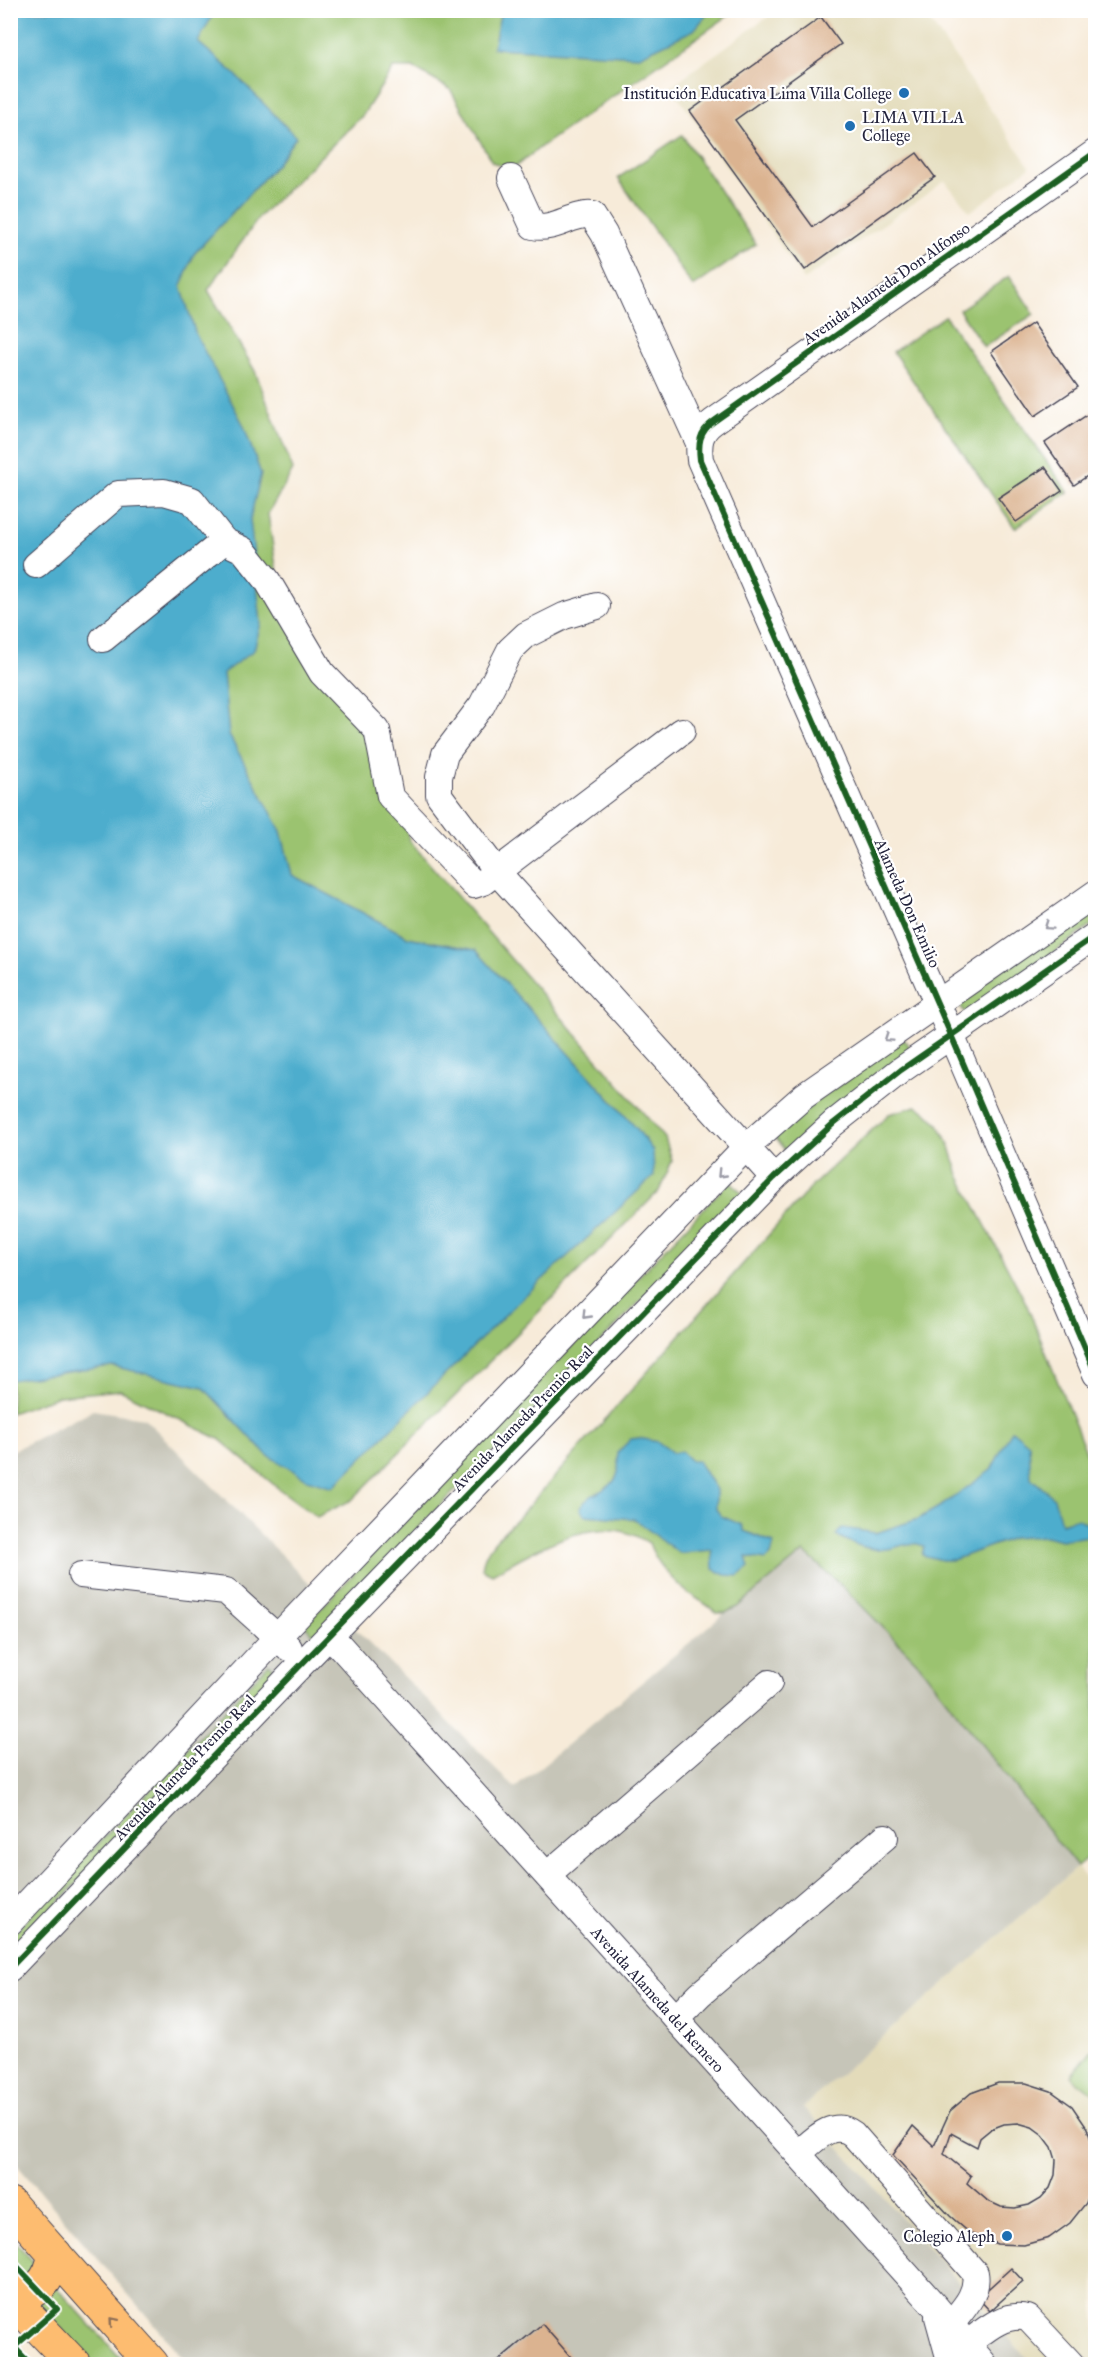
<svg xmlns="http://www.w3.org/2000/svg" width="1106" height="2375" font-family="'IM FELL Great Primer',serif">
	<style>
		.built { fill: #e3dbba }
		.industrial { fill: #c6c5b8 }
		.green { fill: #9bc36f; stroke: #5e7255; stroke-width: 1.5 }
		.water { fill: #4eadcd; stroke: #386884; stroke-width: 1.5 }
		.building { fill: #dbb390; fill-rule: evenodd }
		.lines { fill: none; stroke-linecap: round; stroke-linejoin: round }
		.minor-casing { stroke: #424053; stroke-width: 28 }
		.major-casing { stroke: #424053; stroke-width: 35 }
		.minor { stroke: #fff; stroke-width: 26 }
		.major { stroke: #fdbc70; stroke-width: 33 }
		.cycleway-casing { stroke: #fff; stroke-width: 10 }
		.cycleway { stroke: #1b5e20; stroke-width: 6 }
		.oneway { stroke: #9c9ca7 }
		.oneway2 { stroke: #906f56 }
		.poi-dot { fill: #1f6fb2; stroke: #fff; stroke-width: 2 }
		.labels { text-anchor: middle; stroke-width: 4.5; stroke-linejoin: round; paint-order: stroke }
		.poi-label { font-size: 16px; fill: #22223b; stroke: #fff; text-anchor: end }
		.street-label { font-size: 16px; fill: #22223b; stroke: #fff }
	</style>
	<rect width="100%" height="100%" fill="#fff"/>
	<filter id="ink" filterUnits="userSpaceOnUse"><feTurbulence type="fractalNoise" baseFrequency=".0167" numOctaves="2"/><feDisplacementMap in="SourceGraphic" scale="12" xChannelSelector="R" yChannelSelector="G"/><feConvolveMatrix kernelMatrix="1 2 1 2 8 2 1 2 1" color-interpolation-filters="sRGB"/></filter>
	<filter id="wash" filterUnits="userSpaceOnUse"><feTurbulence type="fractalNoise" baseFrequency=".008" numOctaves="4" result="noise"/><feDisplacementMap in="SourceGraphic" scale="24" xChannelSelector="R" yChannelSelector="G"/><feGaussianBlur stdDeviation="1.35" result="paint"/><feColorMatrix in="noise" values="0 0 0 0 0 0 0 0 0 0 0 0 0 0 0 0 0 1.4 0 .05"/><feComposite in="paint" operator="in"/></filter>
	<g filter="url(#wash)">
		<rect width="100%" height="100%" fill="#f7ebd9"/>
		<g class="built">
			<polygon points="776,11 923,11 1030,167 970,212 945,181 804,280 671,86"/>
			<polygon points="1077,1867 1096,1891 1095,2364 1032,2364 803,2107"/>
		</g>
		<polygon class="industrial" points="93,1410 144,1418 515,1788 725,1613 737,1607 804,1552 845,1589 918,1663 1077,1867 803,2107 1032,2364 188,2364 11,2158 10,1452"/>
		<g class="green">
			<polygon points="11,11 735,11 542,146 511,170 492,162 450,89 413,68 393,68 363,115 260,216 208,290 255,371 293,470 268,514 280,593 334,680 383,727 409,840 665,1138 672,1161 659,1191 352,1500 317,1517 279,1489 219,1439 120,1390 59,1396 11,1413"/>
			<polygon points="682,135 756,244 693,287 618,178"/>
			<polygon points="1009,276 1034,314 984,347 959,310"/>
			<polygon points="945,316 1068,492 1015,528 893,352"/>
			<polygon points="1095,903 1095,923 966,1014 956,1001"/>
			<polygon points="904,1039 912,1050 786,1152 775,1137 818,1100"/>
			<path d="M 916,1106 L 925,1111 L 938,1124 L 949,1144 L 959,1175 L 1026,1303 L 1095,1474 L 1095,1852 L 1077,1867 L 918,1663 L 845,1589 L 804,1552 L 737,1607 L 725,1613 L 716,1613 C 707,1603 698,1600 688,1593 C 671,1579 656,1563 649,1543 C 643,1540 635,1535 628,1533 C 584,1519 529,1553 492,1574 L 482,1569 C 484,1547 502,1534 518,1518 L 811,1187 L 889,1114 Z"/>
			<polygon points="730,1181 744,1195 314,1635 305,1625"/>
			<polygon points="269,1664 278,1672 11,1952 11,1936"/>
			<polygon points="1095,2046 1095,2095 1071,2076"/>
			<polygon points="10,2236 126,2364 93,2364 11,2274"/>
		</g>
		<g class="water">
			<polygon points="10,11 215,11 198,42 235,74 296,137 276,165 194,254 181,286 196,335 243,424 261,474 250,519 261,623 254,650 223,673 229,735 281,831 292,875 408,937 476,950 638,1130 653,1151 654,1176 516,1304 333,1487 307,1479 267,1455 203,1387 112,1366 11,1380"/>
			<polygon points="501,11 501,10 710,11 694,30 639,56 493,48"/>
			<path d="M 1012,1430 L 1029,1444 L 1031,1478 L 1054,1498 L 1061,1523 L 1078,1518 L 1088,1525 L 1088,1536 L 1061,1540 L 1046,1536 L 1013,1538 L 953,1560 L 942,1560 L 922,1555 L 924,1546 C 907,1540 903,1547 887,1549 C 870,1551 850,1543 836,1535 L 842,1528 L 876,1533 L 918,1519 L 944,1504 L 991,1470 Z"/>
			<path d="M 639,1438 L 658,1442 L 673,1453 L 681,1451 L 691,1461 L 698,1461 L 716,1490 L 716,1509 L 721,1516 L 742,1525 L 744,1531 L 774,1543 L 771,1555 L 766,1560 L 746,1557 L 749,1567 L 738,1576 L 725,1575 L 713,1569 L 712,1550 L 679,1553 L 634,1519 L 584,1515 L 580,1508 C 592,1488 613,1493 618,1472 C 619,1466 617,1458 618,1452 L 631,1439 Z"/>
		</g>
		<g id="blocks">
			<g class="building">
				<polygon points="821,17 841,44 735,120 813,227 917,153 935,177 805,270 690,111"/>
				<polygon points="1033,323 1078,387 1035,416 991,352"/>
				<polygon points="1096,409 1096,470 1074,485 1045,443"/>
				<polygon points="1045,467 1062,491 1016,522 998,498"/>
				<path d="M 998,2083 L 1026,2083 L 1051,2091 L 1072,2106 L 1087,2128 L 1095,2152 L 1095,2178 L 1086,2203 L 1070,2223 L 1049,2238 L 1024,2245 L 997,2244 L 971,2234 L 950,2216 L 893,2155 L 913,2126 L 934,2146 L 950,2111 L 971,2093 ZM 1018,2123 L 1032,2127 L 1043,2135 L 1052,2147 L 1056,2160 L 1055,2175 L 1050,2188 L 1041,2198 L 1029,2205 L 1015,2208 L 1001,2207 L 988,2201 L 967,2183 L 971,2176 L 944,2154 L 951,2133 L 977,2147 L 980,2138 L 991,2129 L 1004,2124 Z"/>
				<polygon points="1011,2268 1023,2281 990,2311 978,2298"/>
				<polygon points="542,2324 577,2364 494,2364"/>
			</g>
		</g>
	</g>
	<g filter="url(#ink)">
		<use href="#blocks" fill-opacity="0" stroke="#424053" stroke-width="1.5"/>
		<g class="lines">
			<g class="minor-casing">
				<g id="minor">
					<path d="M 1096,152 L 713,422 C 699,432 698,444 700,460 L 951,1035 L 1096,1374"/>
					<path d="M 511,178 L 533,226 C 554,231 572,213 592,215 L 604,234 L 699,443"/>
					<polyline points="36,565 118,494 164,492 192,500 224,541"/>
					<polyline points="597,606 564,616 526,635 510,650 482,705 445,754 439,777 439,795 497,872 774,1178"/>
					<polyline points="103,639 224,541 243,550 267,580 322,673 377,730 390,796 474,885 483,882 682,731"/>
					<polyline points="81,1575 226,1591 289,1648"/>
					<polyline points="330,1635 934,2305 984,2364"/>
					<polyline points="547,1875 769,1683"/>
					<polyline points="10,1922 266,1649 746,1147 804,1096 1096,893"/>
					<polyline points="10,1968 292,1674 774,1178 834,1123 901,1070 1096,935"/>
					<polyline points="676,2018 700,1994 885,1837"/>
					<path d="M 798,2154 C 813,2141 833,2118 853,2134 L 975,2273 C 979,2294 962,2310 951,2324"/>
					<polyline points="938,2317 951,2364"/>
					<path d="M 967,2344 C 985,2330 1004,2312 1028,2318 L 1071,2364"/>
					<polyline points="10,2358 16,2364"/>
				</g>
			</g>
			<g class="major-casing">
				<g id="major">
					<polyline points="10,2204 152,2364"/>
					<path d="M 10,2282 C 35,2307 51,2276 55,2254"/>
					<polyline points="10,2297 74,2364"/>
				</g>
			</g>
			<use href="#minor" class="minor"/>
			<use href="#major" class="major"/>
			<g class="cycleway-casing">
				<g id="cycleway">
					<path d="M 1096,152 L 713,422 C 699,432 698,444 700,460 L 951,1035 L 1096,1374"/>
					<polyline points="10,1968 292,1674 774,1178 834,1123 901,1070 1096,935"/>
					<polyline points="10,2259 57,2309 14,2347 30,2364"/>
				</g>
			</g>
			<use href="#cycleway" class="cycleway"/>
		</g>
		<defs><path id="oneway-chevron" d="M-2-3.5L2.5 0L-2 3.5" fill="none" stroke-width="1.6" stroke-linecap="round" stroke-linejoin="round" transform="scale(1.5)"/></defs>
		<g class="oneway">
			<use href="#oneway-chevron" transform="translate(1048 926) rotate(145)"/>
			<use href="#oneway-chevron" transform="translate(888 1038) rotate(146)"/>
			<use href="#oneway-chevron" transform="translate(721 1174) rotate(134)"/>
			<use href="#oneway-chevron" transform="translate(586 1315) rotate(134)"/>
		</g>
		<use class="oneway2" href="#oneway-chevron" transform="translate(113 2321) rotate(-131)"/>
	</g>
	<g class="poi-dot">
		<circle cx="904" cy="93" r="6"/>
		<circle cx="850" cy="126" r="6"/>
		<circle cx="1007" cy="2236" r="6"/>
	</g>
	<g class="labels">
		<g class="poi-label">
			<text x="892" y="99">Institución Educativa Lima Villa College</text>
			<text x="862" y="123" text-anchor="start">LIMA VILLA<tspan x="862" dy="18">College</tspan></text>
			<text x="995" y="2242">Colegio Aleph</text>
		</g>
		<g class="street-label">
			<text transform="translate(886 283) rotate(-35)" y="6">Avenida Alameda Don Alfonso</text>
			<text transform="translate(908 903) rotate(66)" y="6">Alameda Don Emilio</text>
			<text transform="translate(522 1418) rotate(-46)" y="6">Avenida Alameda Premio Real</text>
			<text transform="translate(184 1767) rotate(-46)" y="6">Avenida Alameda Premio Real</text>
			<text transform="translate(658 1999) rotate(48)" y="6">Avenida Alameda del Remero</text>
		</g>
	</g>
	<rect width="1106" height="2375" fill="none" stroke="#fff" stroke-width="36"/>
</svg>
